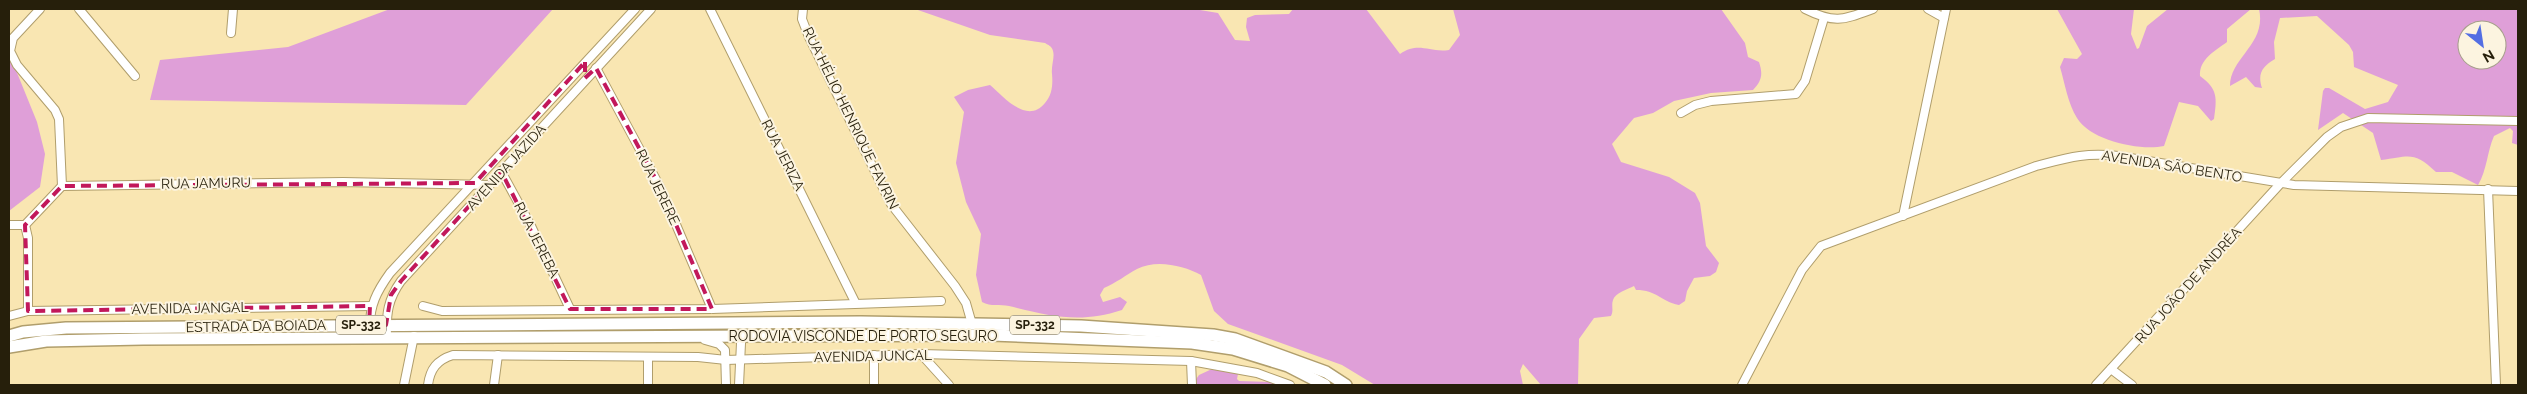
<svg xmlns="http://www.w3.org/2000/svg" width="2527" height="394" font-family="Raleway,sans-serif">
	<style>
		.green { fill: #df9fd8; fill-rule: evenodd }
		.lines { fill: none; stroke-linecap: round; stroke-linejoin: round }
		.minor-casing { stroke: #b09e6c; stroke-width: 10 }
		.primary-casing { stroke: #b09e6c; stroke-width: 14 }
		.minor { stroke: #fff; stroke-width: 8 }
		.primary { stroke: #fff; stroke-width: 11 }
		.marked { fill: none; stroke: #c2185b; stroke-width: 4; stroke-dasharray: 10 6; stroke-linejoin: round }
		.labels { text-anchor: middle; stroke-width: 4; stroke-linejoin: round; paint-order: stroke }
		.shield { fill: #fcf4e0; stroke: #665f4b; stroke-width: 1 }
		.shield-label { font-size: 12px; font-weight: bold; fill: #261f0b }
		.street-label { font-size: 14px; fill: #261f0b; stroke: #fcf4e0 }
	</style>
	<rect width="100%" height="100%" fill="#f9e6b2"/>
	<g class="green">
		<polygon points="390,9 553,9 466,105 150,100 160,60 288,47"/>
		<path d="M 915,9 L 1194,9 L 1218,13 L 1235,40 L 1250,41 L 1246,27 L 1247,18 L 1255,15 L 1289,14 L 1293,9 L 1366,9 L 1400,54 C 1419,41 1429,53 1449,50 L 1460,35 L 1453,9 L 1721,9 L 1745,43 L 1748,57 L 1759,62 C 1763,74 1762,81 1753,90 L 1711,93 L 1674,101 L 1653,113 L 1634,118 L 1612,144 L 1621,162 L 1669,177 L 1695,193 L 1700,203 L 1706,246 L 1719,263 L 1716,272 L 1710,276 L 1694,278 L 1687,291 L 1685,301 L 1679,305 C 1660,301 1657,290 1636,290 L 1634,286 C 1628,289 1615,293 1613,300 C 1611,306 1614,310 1611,316 L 1594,318 L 1579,339 L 1578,385 L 1541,385 L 1523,364 L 1520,371 L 1523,385 L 1375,385 L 1342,365 L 1228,324 L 1214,311 L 1201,275 C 1184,266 1157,259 1137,269 C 1126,275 1116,283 1104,288 L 1100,295 L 1103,302 L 1120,297 L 1127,302 L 1122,310 C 1080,324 1050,316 1009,306 C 1000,304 991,307 982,302 L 976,275 L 981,234 L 966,202 L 956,163 L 964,112 L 954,97 L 968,90 L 990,85 C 1004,97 1027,125 1045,103 C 1052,95 1053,85 1052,74 C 1051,66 1055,57 1053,51 C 1052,46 1048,45 1045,43 L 990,35 Z"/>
		<path d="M 2057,9 L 2134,9 L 2131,34 L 2137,49 L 2139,48 L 2147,26 L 2168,9 L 2251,9 L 2227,29 L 2227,42 C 2215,51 2199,59 2200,76 C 2218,89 2217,98 2214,119 L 2211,121 L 2198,106 L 2179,102 L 2164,146 C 2140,151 2091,141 2077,118 C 2068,104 2065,84 2060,67 L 2064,58 L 2077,59 L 2082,54 Z"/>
		<path d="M 2259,9 L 2518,9 L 2518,145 L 2512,143 L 2513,131 L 2510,128 L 2494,136 C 2487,152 2487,170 2478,185 L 2452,172 L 2436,172 C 2414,151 2410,156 2381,160 L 2373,133 L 2343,113 L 2318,130 L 2323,91 L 2325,88 L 2329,88 L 2365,109 L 2388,102 L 2398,85 L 2354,67 L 2353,52 L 2349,45 L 2317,16 L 2280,18 L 2274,42 L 2275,59 C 2263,66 2257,73 2262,88 L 2255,87 L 2246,77 L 2230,86 C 2230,57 2267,44 2259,9 ZM 2467,30 L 2497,30 L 2497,60 L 2467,60 Z"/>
		<polygon points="9,53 37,122 45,154 40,187 9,211"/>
		<polygon points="1212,369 1231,370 1238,374 1237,379 1239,381 1271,382 1278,385 1192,385 1199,375"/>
	</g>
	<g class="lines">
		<g class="minor-casing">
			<g id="minor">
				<polyline points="40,9 13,38 10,51 17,65 55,110 59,119 62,186"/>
				<polyline points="79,9 135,76"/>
				<polyline points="710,9 855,302"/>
				<polyline points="803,9 802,19 809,37 891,204 955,286 966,303 972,324"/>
				<path d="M 1805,9 C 1835,24 1843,20 1873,9"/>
				<polyline points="1928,9 1944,18"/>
				<polyline points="231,33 233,9"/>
				<polyline points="596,68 660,187 712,309"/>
				<polyline points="1681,113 1695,105 1711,101 1796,94 1805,81 1824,18"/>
				<polyline points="501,171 531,226 570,309"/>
				<polyline points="2488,189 2496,385"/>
				<polyline points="1903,216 1946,9"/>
				<polyline points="9,225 25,225"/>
				<polyline points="25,225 62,186 343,182 490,185"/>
				<polyline points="25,225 28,238 28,311"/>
				<polyline points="423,306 442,311 712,309 941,301"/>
				<polyline points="9,316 28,311 371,306"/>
				<path d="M 370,329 C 369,306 377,291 390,273 L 635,9"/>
				<path d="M 387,336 C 386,314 388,299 401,281 L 651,9"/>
				<polyline points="705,340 719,344 725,350 726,385"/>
				<polyline points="921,354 949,385"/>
				<polyline points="874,355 874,385"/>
				<polyline points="1191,361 1192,385"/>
				<polyline points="2111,369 2132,385"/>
				<polyline points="404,385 414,336"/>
				<path d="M 428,385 C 430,369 437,360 453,355 L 698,357 L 726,360 L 921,354 L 1191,361 L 1257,373 L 1290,385"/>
				<polyline points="494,385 498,355"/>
				<polyline points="648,385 648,357"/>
				<polyline points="739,385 741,343 740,336"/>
				<path d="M 1742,385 L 1802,270 L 1821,246 L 2036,166 C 2067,158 2085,152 2118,156 L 2294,185 L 2518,191"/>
				<polyline points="2096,385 2280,184 2327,137 2341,127 2368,118 2518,121"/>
			</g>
		</g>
		<g class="primary-casing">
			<g id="primary">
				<polyline points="9,336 23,332 66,328 861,322 1081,326 1213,335 1235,339 1326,372 1346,385"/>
				<polyline points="9,347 46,341 143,339 992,335 1192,343 1233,349 1288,366 1325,385"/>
			</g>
		</g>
		<use href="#minor" class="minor"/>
		<use href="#primary" class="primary"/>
	</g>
	<path class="marked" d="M 585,62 L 585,78 L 596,68 L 660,187 L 712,309 L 570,309 L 501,171 L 401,281 L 391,295 L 386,325 L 369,325 L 370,306 L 28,311 L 25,225 L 62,186 L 475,183 Z"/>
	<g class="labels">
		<g class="shield">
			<rect x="336" y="315.5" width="50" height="19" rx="4"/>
			<rect x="1010" y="315.5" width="50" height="19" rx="4"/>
		</g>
		<g class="shield-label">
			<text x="361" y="329">SP-332</text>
			<text x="1035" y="329">SP-332</text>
		</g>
		<g class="street-label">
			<text transform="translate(851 118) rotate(64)" y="5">RUA HÉLIO HENRIQUE FAVRIN</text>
			<text transform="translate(783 155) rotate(63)" y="5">RUA JERIZA</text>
			<text transform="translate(2172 166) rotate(9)" y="5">AVENIDA SÃO BENTO</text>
			<text transform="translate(506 167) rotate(-48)" y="5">AVENIDA JAZIDA</text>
			<text transform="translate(206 183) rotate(-1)" y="5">RUA JAMURU</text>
			<text transform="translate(658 187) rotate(64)" y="5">RUA JERERE</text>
			<text transform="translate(537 240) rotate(63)" y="5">RUA JEREBA</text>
			<text transform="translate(2188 285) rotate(-48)" y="5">RUA JOÃO DE ANDRÉA</text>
			<text transform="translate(190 308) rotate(-1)" y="5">AVENIDA JANGAL</text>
			<text transform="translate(256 326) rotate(-1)" y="5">ESTRADA DA BOIADA</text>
			<text x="863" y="341">RODOVIA VISCONDE DE PORTO SEGURO</text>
			<text transform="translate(873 356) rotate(-1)" y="5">AVENIDA JUNCAL</text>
		</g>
	</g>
	<rect width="2527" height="394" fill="none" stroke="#261f0b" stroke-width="20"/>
	<g transform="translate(2482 45) rotate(150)"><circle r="24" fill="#fcf4e0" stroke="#a69f8b"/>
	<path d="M0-4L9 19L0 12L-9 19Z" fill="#536ee3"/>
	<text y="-8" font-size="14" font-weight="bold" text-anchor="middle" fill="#261f0b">N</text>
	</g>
</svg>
